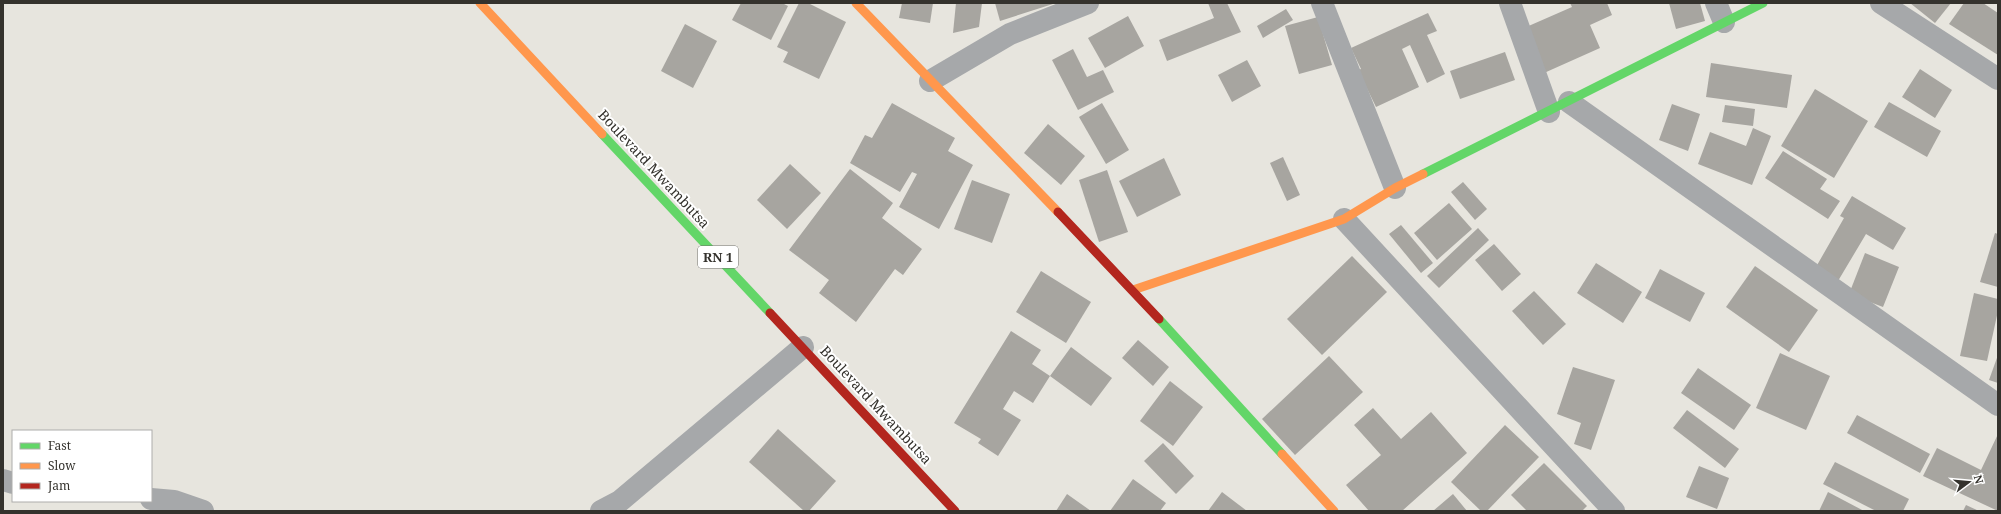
<svg xmlns="http://www.w3.org/2000/svg" width="2001" height="514" font-family="'Noto Serif',serif">
	<style>
		.building { fill: #a7a5a0 }
		.lines { fill: none; stroke-linecap: round; stroke-linejoin: round }
		.street { stroke: #a6a8aa; stroke-width: 22 }
		.fast { stroke: #63d668; stroke-width: 9 }
		.slow { stroke: #ff974d; stroke-width: 9 }
		.jam { stroke: #b3261e; stroke-width: 9 }
		.labels { text-anchor: middle; stroke-width: 4; stroke-linejoin: round; paint-order: stroke }
		.shield { fill: #fff; stroke: #71706c; stroke-width: 1 }
		.shield-label { font-size: 13px; font-weight: bold; fill: #34322d }
		.street-label { font-size: 14px; fill: #34322d; stroke: #fff }
	</style>
	<rect width="100%" height="100%" fill="#e7e5de"/>
	<g class="building">
		<polygon points="741,3 782,3 788,6 771,40 732,20"/>
		<polygon points="799,3 808,3 846,22 819,79 783,62 788,52 777,47"/>
		<polygon points="902,3 933,3 930,23 899,18"/>
		<polygon points="956,3 982,3 979,27 953,33"/>
		<polygon points="995,3 1056,3 1000,21"/>
		<polygon points="1208,3 1227,3 1241,32 1167,61 1159,40 1214,18"/>
		<polygon points="1570,3 1607,3 1612,15 1590,25 1600,48 1544,73 1524,28 1572,7"/>
		<polygon points="1669,3 1700,3 1705,21 1676,29"/>
		<polygon points="1910,3 1951,3 1935,23"/>
		<polygon points="1964,3 1983,3 1998,13 1998,55 1949,24"/>
		<polygon points="1286,9 1293,20 1263,38 1257,26"/>
		<polygon points="1428,13 1437,31 1427,35 1445,74 1427,83 1410,45 1402,49 1419,87 1376,107 1358,70 1361,69 1351,48"/>
		<polygon points="1128,16 1144,46 1105,68 1088,38"/>
		<polygon points="1318,17 1332,65 1299,74 1285,26"/>
		<polygon points="685,24 717,41 693,88 661,71"/>
		<polygon points="1073,49 1087,77 1103,70 1114,92 1078,110 1052,60"/>
		<polygon points="1505,52 1515,80 1460,99 1450,71"/>
		<polygon points="1247,60 1261,86 1232,102 1218,75"/>
		<polygon points="1711,63 1792,75 1787,108 1706,97"/>
		<polygon points="1920,69 1952,90 1935,118 1902,97"/>
		<polygon points="1815,89 1868,121 1834,178 1781,146"/>
		<polygon points="1889,102 1941,131 1927,157 1874,127"/>
		<polygon points="892,103 955,138 948,151 973,165 939,229 899,207 917,174 912,172 900,192 850,163 865,135 872,138"/>
		<polygon points="1102,103 1129,150 1106,164 1079,117"/>
		<polygon points="1672,104 1700,114 1688,151 1659,140"/>
		<polygon points="1725,105 1755,109 1753,126 1722,122"/>
		<polygon points="1048,124 1085,156 1061,185 1024,153"/>
		<polygon points="1753,128 1771,136 1752,185 1698,164 1710,132 1746,146"/>
		<polygon points="1783,151 1827,179 1820,189 1840,201 1828,219 1765,178"/>
		<polygon points="1283,157 1300,195 1287,201 1270,163"/>
		<polygon points="1164,158 1181,195 1137,217 1119,181"/>
		<polygon points="790,164 821,193 787,229 757,200"/>
		<polygon points="850,169 893,203 882,218 922,249 903,275 895,269 856,322 819,293 829,280 789,250"/>
		<polygon points="1107,170 1128,232 1099,242 1079,180"/>
		<polygon points="972,180 1010,194 992,243 954,229"/>
		<polygon points="1463,182 1487,209 1475,220 1451,192"/>
		<polygon points="1852,196 1906,228 1893,250 1866,234 1838,281 1816,267 1844,218 1840,216"/>
		<polygon points="1449,203 1472,229 1437,260 1414,233"/>
		<polygon points="1401,225 1433,263 1421,273 1389,234"/>
		<polygon points="1478,228 1489,240 1439,288 1427,276"/>
		<polygon points="1995,233 1998,234 1998,287 1980,282"/>
		<polygon points="1494,244 1521,274 1502,291 1475,260"/>
		<polygon points="1865,253 1899,267 1883,307 1849,294"/>
		<polygon points="1352,256 1387,292 1322,355 1287,319"/>
		<polygon points="1596,263 1642,292 1623,323 1577,293"/>
		<polygon points="1755,266 1818,310 1789,352 1726,307"/>
		<polygon points="1660,269 1705,293 1690,322 1645,298"/>
		<polygon points="1041,271 1091,302 1066,343 1016,312"/>
		<polygon points="1534,291 1566,324 1543,345 1512,311"/>
		<polygon points="1974,293 1998,299 1998,311 1987,361 1960,356"/>
		<polygon points="1011,331 1041,350 1032,364 1050,376 1071,347 1112,378 1091,406 1050,376 1033,403 1014,391 1003,409 1021,420 998,456 978,443 981,439 954,423"/>
		<polygon points="1138,340 1169,367 1153,386 1122,358"/>
		<polygon points="1780,353 1830,376 1806,430 1756,408"/>
		<polygon points="1998,355 1998,383 1989,380"/>
		<polygon points="1329,356 1363,392 1295,455 1262,419"/>
		<polygon points="1573,367 1615,380 1591,450 1574,444 1581,423 1557,414"/>
		<polygon points="1698,368 1751,405 1734,430 1681,393"/>
		<polygon points="1170,381 1203,407 1173,446 1140,421"/>
		<polygon points="1373,408 1401,439 1431,412 1467,453 1402,511 1369,511 1346,485 1381,455 1354,425"/>
		<polygon points="1687,410 1739,449 1725,468 1673,428"/>
		<polygon points="1857,415 1930,454 1920,473 1847,433"/>
		<polygon points="1505,425 1539,457 1487,511 1481,511 1451,482"/>
		<polygon points="778,429 836,481 809,511 804,511 749,462"/>
		<polygon points="1998,434 1998,511 1923,476 1937,448 1981,470"/>
		<polygon points="1163,443 1194,476 1176,494 1144,461"/>
		<polygon points="1835,462 1909,499 1903,511 1876,511 1823,484"/>
		<polygon points="1544,463 1587,506 1582,511 1527,511 1511,495"/>
		<polygon points="1699,466 1729,478 1717,509 1686,497"/>
		<polygon points="1133,479 1166,503 1160,511 1110,511"/>
		<polygon points="1222,492 1247,511 1208,511"/>
		<polygon points="1828,492 1864,511 1819,511"/>
		<polygon points="1067,494 1091,511 1056,511"/>
		<polygon points="1453,494 1467,511 1433,511"/>
		<polygon points="1966,505 1979,511 1963,511"/>
	</g>
	<g class="lines">
		<g class="street">
			<polyline points="1322,3 1395,188"/>
			<polyline points="1510,3 1549,112"/>
			<polyline points="1716,3 1724,22"/>
			<polyline points="1881,3 1998,79"/>
			<polyline points="930,81 1010,34 1088,3"/>
			<polyline points="1569,102 1998,405"/>
			<polyline points="1344,219 1614,511"/>
			<polyline points="3,480 13,483"/>
			<polyline points="151,499 174,501 203,511"/>
			<polyline points="601,511 620,501 803,347"/>
		</g>
		<g class="fast">
			<polyline points="602,134 770,313"/>
			<polyline points="1423,174 1763,3"/>
			<polyline points="1159,319 1282,454"/>
		</g>
		<g class="slow">
			<polyline points="480,3 602,134"/>
			<polyline points="856,3 1058,212"/>
			<polyline points="1133,290 1344,219 1395,188 1423,174"/>
			<polyline points="1282,454 1334,511"/>
		</g>
		<g class="jam">
			<polyline points="1058,212 1159,319"/>
			<polyline points="770,313 955,511"/>
		</g>
	</g>
	<g class="labels">
		<rect class="shield" x="698" y="246" width="40" height="22" rx="3"/>
		<g class="shield-label">
			<text x="718" y="262">RN 1</text>
		</g>
		<g class="street-label">
			<text transform="translate(654 169) rotate(47)" y="5">Boulevard Mwambutsa</text>
			<text transform="translate(876 405) rotate(47)" y="5">Boulevard Mwambutsa</text>
		</g>
	</g>
	<rect width="2001" height="514" fill="none" stroke="#34322d" stroke-width="8"/>
	<rect x="12" y="430" width="140" height="72" fill="#ffffff" stroke="#aeadab"/>
	<rect x="20" y="443" width="20" height="6" fill="#63d668" stroke="#aeadab"/>
	<text x="48" y="450" font-size="12" fill="#34322d">Fast</text>
	<rect x="20" y="463" width="20" height="6" fill="#ff974d" stroke="#aeadab"/>
	<text x="48" y="470" font-size="12" fill="#34322d">Slow</text>
	<rect x="20" y="483" width="20" height="6" fill="#b3261e" stroke="#aeadab"/>
	<text x="48" y="490" font-size="12" fill="#34322d">Jam</text>
	<g transform="translate(1969 482) rotate(74)" stroke="#ffffff" stroke-width="3" paint-order="stroke">
	<path d="M0-3L7 15L0 10L-7 15Z" fill="#34322d"/>
	<text y="-6" font-size="11" font-weight="bold" text-anchor="middle" fill="#34322d">N</text>
	</g>
</svg>
